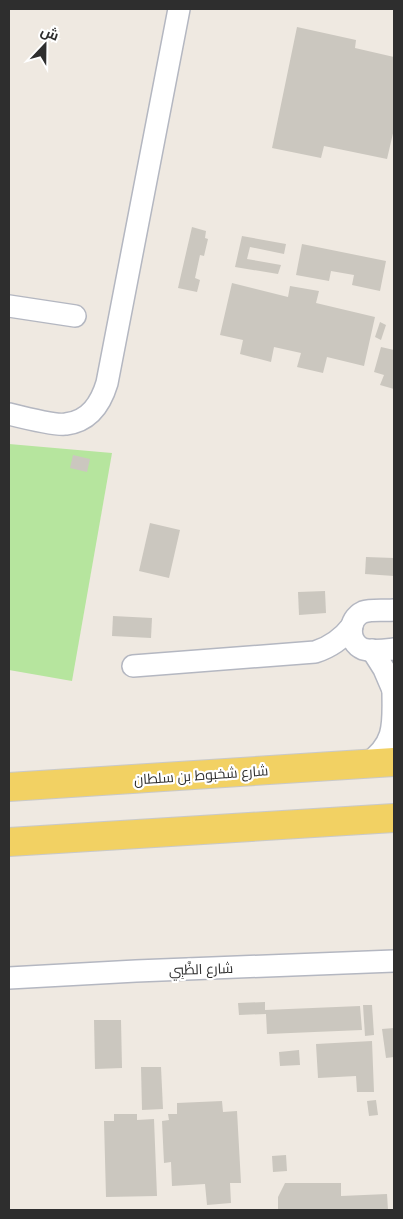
<svg xmlns="http://www.w3.org/2000/svg" width="403" height="1219" font-family="'DM Sans',Cairo,sans-serif">
	<style>
		.green { fill: #b6e59e }
		.building { fill: #cbc7bf }
		.lines { fill: none; stroke-linecap: round; stroke-linejoin: round }
		.minor-casing { stroke: #b4b7c1; stroke-width: 24 }
		.major-casing { stroke: #c9c9c9; stroke-width: 30 }
		.minor { stroke: #fff; stroke-width: 21 }
		.major { stroke: #f2d163; stroke-width: 28 }
		.labels { text-anchor: middle; stroke-width: 4.5; stroke-linejoin: round; paint-order: stroke }
		.street-label { font-size: 14px; fill: #2e2e2e; stroke: #fff }
	</style>
	<rect width="100%" height="100%" fill="#efe9e1"/>
	<polygon class="green" points="9,444 112,453 72,681 9,670"/>
	<g class="building">
		<polygon points="297,27 356,40 355,48 394,57 394,129 387,159 324,146 321,158 272,148"/>
		<polygon points="192,227 206,231 205,238 208,239 204,256 200,255 195,278 200,280 197,292 178,288"/>
		<polygon points="242,236 286,244 284,254 250,247 247,259 281,265 278,274 235,267"/>
		<polygon points="302,244 386,261 380,291 352,285 354,275 331,271 329,281 296,275"/>
		<polygon points="232,283 288,297 290,286 319,291 316,303 375,317 364,366 327,357 323,373 297,367 301,353 274,347 271,362 240,354 243,340 220,335"/>
		<polygon points="380,322 386,325 381,340 375,337"/>
		<polygon points="381,347 394,350 394,389 380,385 384,375 374,372"/>
		<polygon points="73,455 90,459 87,472 70,468"/>
		<polygon points="150,523 180,530 169,578 139,571"/>
		<polygon points="366,557 394,558 394,576 365,574"/>
		<polygon points="325,591 326,613 299,615 298,592"/>
		<polygon points="113,616 152,618 151,638 112,636"/>
		<polygon points="265,1002 265,1010 360,1006 362,1030 267,1034 266,1014 239,1015 238,1003"/>
		<polygon points="363,1005 372,1005 374,1035 365,1036"/>
		<polygon points="94,1020 121,1020 122,1068 95,1069"/>
		<polygon points="394,1028 394,1057 386,1058 382,1029"/>
		<polygon points="372,1041 374,1092 357,1092 356,1076 318,1078 316,1044"/>
		<polygon points="299,1050 300,1065 280,1066 279,1052"/>
		<polygon points="141,1067 161,1067 163,1109 142,1110"/>
		<polygon points="376,1100 378,1115 369,1116 367,1101"/>
		<polygon points="222,1101 223,1112 237,1111 241,1183 230,1183 231,1203 207,1205 205,1184 172,1186 171,1162 164,1163 162,1121 169,1120 168,1114 177,1114 177,1103"/>
		<polygon points="114,1114 137,1114 137,1120 154,1119 157,1196 106,1197 104,1121 114,1121"/>
		<polygon points="286,1155 287,1171 273,1172 272,1156"/>
		<polygon points="285,1183 341,1183 341,1196 387,1194 388,1210 278,1210 278,1197"/>
	</g>
	<g class="lines">
		<g class="minor-casing">
			<g id="minor">
				<polyline points="9,306 75,316"/>
				<path d="M 9,414 C 21,417 56,426 66,424 C 90,421 101,403 107,383 L 179,9"/>
				<path d="M 394,610 C 385,611 372,609 363,612 C 348,619 347,642 363,649 C 373,652 385,650 394,649"/>
				<polyline points="372,650 384,669 393,690"/>
				<path d="M 133,666 L 315,652 C 331,647 342,639 352,626"/>
				<path d="M 368,763 C 397,742 393,722 393,690 L 394,685"/>
				<polyline points="9,978 136,971 394,961"/>
			</g>
		</g>
		<g class="major-casing">
			<g id="major">
				<polyline points="9,787 394,762"/>
				<polyline points="9,842 394,818"/>
			</g>
		</g>
		<use href="#minor" class="minor"/>
		<use href="#major" class="major"/>
	</g>
	<g class="labels">
		<g class="street-label">
			<text transform="translate(201 775) rotate(-4)" y="5">شارع شخبوط بن سلطان</text>
			<text transform="translate(201 969) rotate(-2)" y="5">شارع الظَّبِي</text>
		</g>
	</g>
	<rect width="403" height="1219" fill="none" stroke="#2e2e2e" stroke-width="20"/>
	<g transform="translate(45 45) rotate(22)" stroke="#ffffff" stroke-width="4" paint-order="stroke">
	<path d="M0-4L9 19L0 12L-9 19Z" fill="#2e2e2e"/>
	<text y="-8" font-size="14" font-weight="bold" text-anchor="middle" fill="#2e2e2e">ش</text>
	</g>
</svg>
